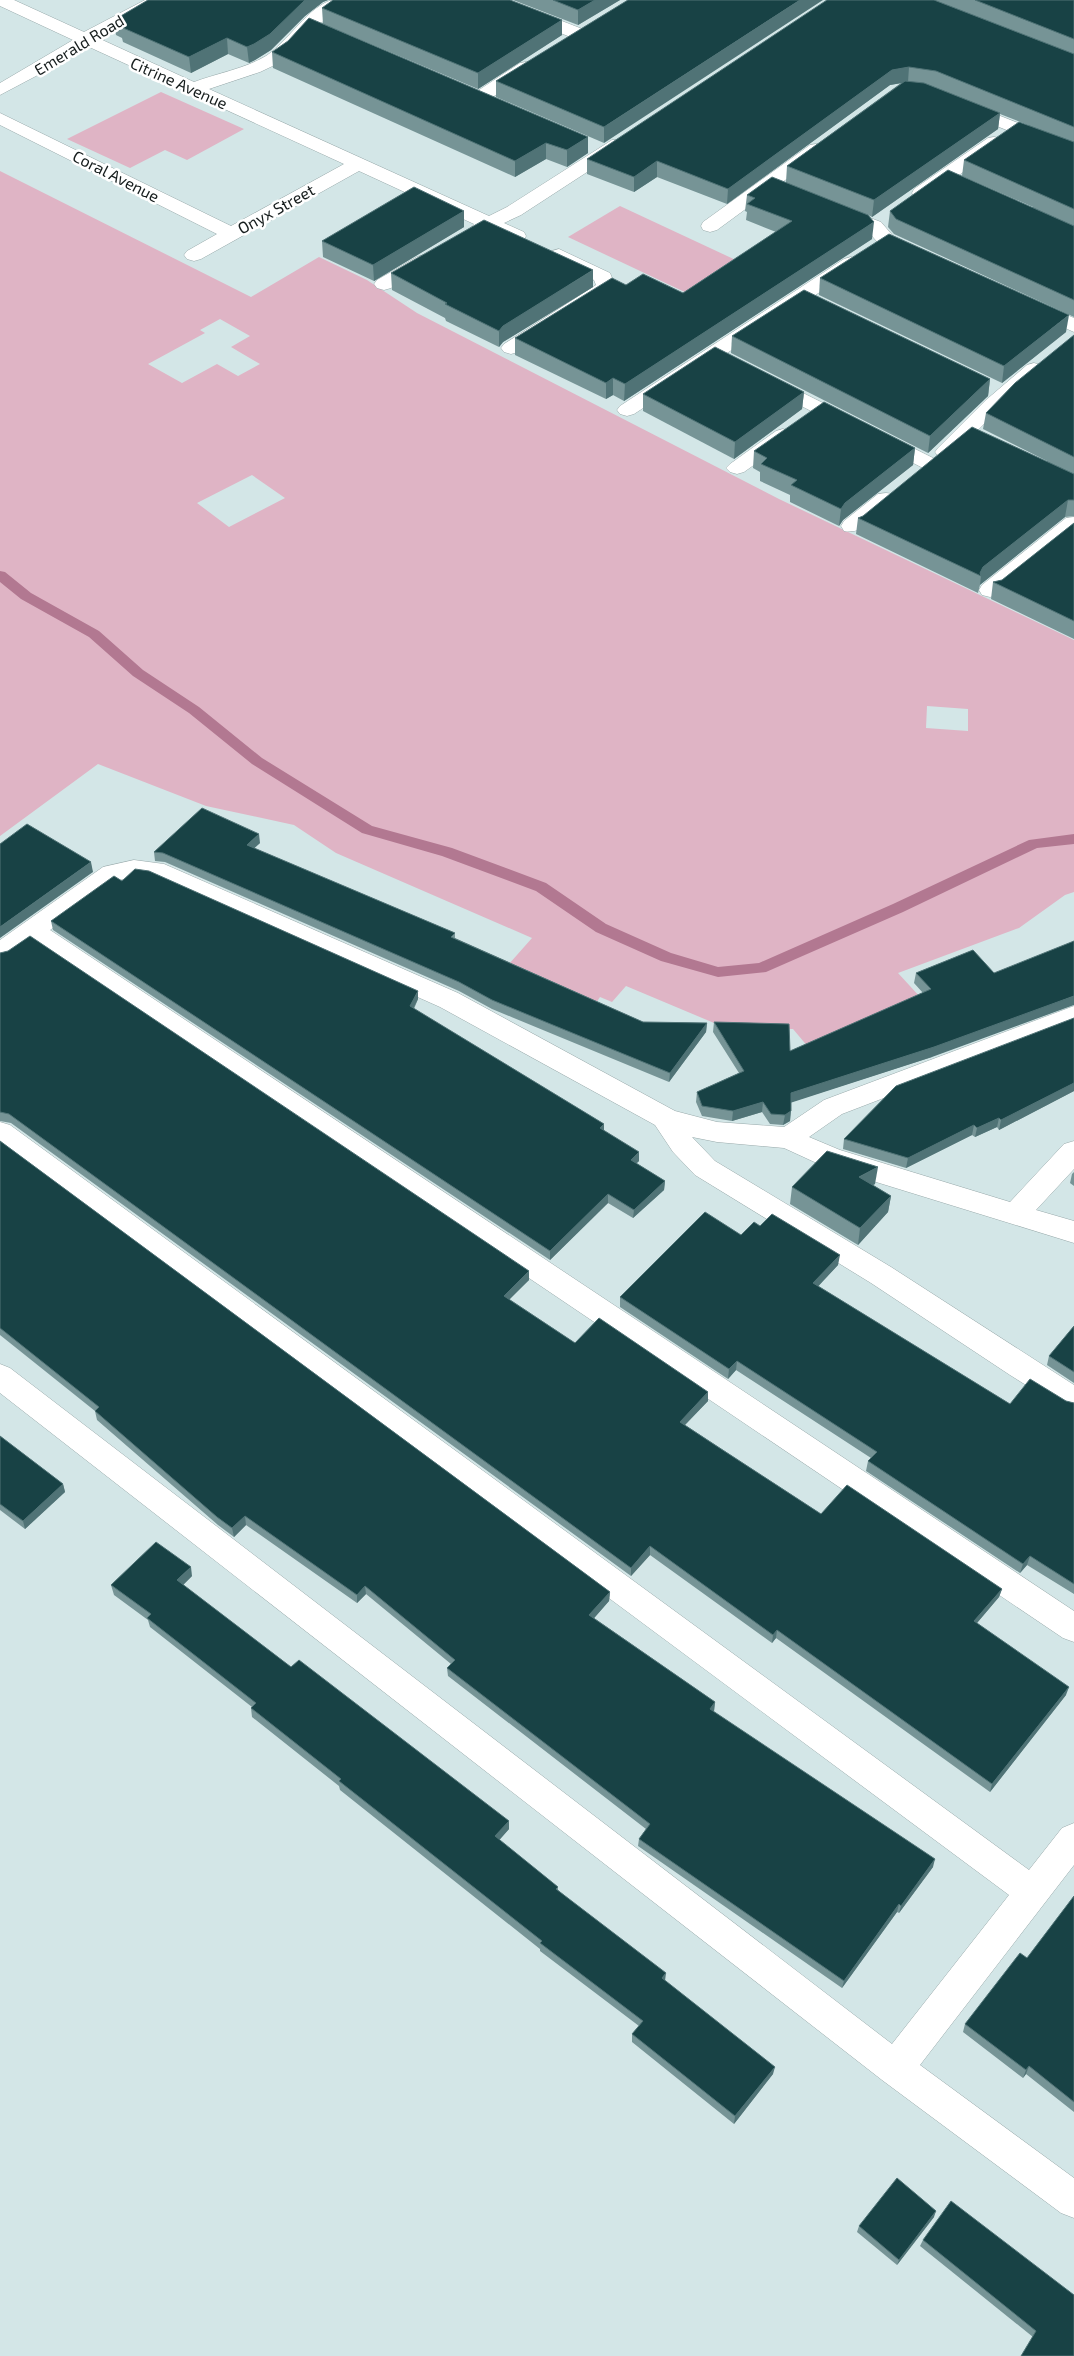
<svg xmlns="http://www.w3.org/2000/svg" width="1074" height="2356" font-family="'Exo 2',sans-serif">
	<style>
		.green { fill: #dfb4c5; fill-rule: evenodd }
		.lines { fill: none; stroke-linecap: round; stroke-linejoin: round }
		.stream { fill: #b27891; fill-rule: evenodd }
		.minor-casing { stroke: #98a9aa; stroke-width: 1 }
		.minor { fill: #fff; fill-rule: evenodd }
		.wall { fill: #769496 }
		.shaded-wall { fill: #507376 }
		.building { fill: #184245; stroke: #507376 }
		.labels { text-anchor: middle; stroke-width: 5; stroke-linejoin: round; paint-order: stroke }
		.far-street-label { font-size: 16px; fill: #151c1c; stroke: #fff }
	</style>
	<rect width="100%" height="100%" fill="#d3e6e7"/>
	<g class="green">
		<polygon points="161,92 244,129 187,160 165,150 130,168 67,139"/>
		<path d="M 0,171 L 251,297 L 319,257 L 367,280 L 417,313 L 779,499 L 1074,640 L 1074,892 L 1065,895 L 1019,928 L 898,973 L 921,998 L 830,1073 L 793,1029 L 726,1028 L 626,986 L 612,1002 L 600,997 L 596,1003 L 509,964 L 532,938 L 336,853 L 294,825 L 206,806 L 98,764 L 0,836 ZM 220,319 L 250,336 L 231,347 L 260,364 L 238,376 L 217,364 L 182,383 L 148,364 L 205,333 L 200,330 ZM 252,475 L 285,498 L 229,527 L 197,503 ZM 927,706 L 968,709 L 968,731 L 926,728 Z"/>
		<polygon points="620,206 740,262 689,294 568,237"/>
	</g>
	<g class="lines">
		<polygon class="stream" points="0,571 5,572 31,593 99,631 143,670 199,707 262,758 372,826 452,848 546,883 606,924 671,953 718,967 759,963 893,904 1029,840 1074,834 1074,844 1037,848 903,912 766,972 718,977 661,961 596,932 536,891 442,856 362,833 252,764 189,713 133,676 89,637 21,599 0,582"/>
		<g class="minor-casing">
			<g id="minor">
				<path d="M 0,0 L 14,0 L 84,32 L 145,0 L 166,0 L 164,4 L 98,38 L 194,82 C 218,73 244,69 266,56 C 287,43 309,5 333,0 C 339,0 346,0 352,0 L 314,28 L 279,63 L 260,72 L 209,89 L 489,216 L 507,207 L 612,140 L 624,140 L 627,144 L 624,148 L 521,215 L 504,223 L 524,232 L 526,236 L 524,240 C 511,243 501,236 490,231 L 478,235 L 471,233 L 469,229 L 474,224 L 359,171 L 201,259 L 194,261 L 187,259 L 184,255 L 187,251 L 217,234 L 0,125 L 0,113 L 231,226 L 344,164 L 87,46 L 70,58 L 0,95 L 0,83 L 73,40 L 0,6 Z"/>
				<polygon points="485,0 508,0 585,30 588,34 585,38 573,38 487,4"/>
				<polygon points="526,62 532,63 535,67 532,71 485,102 473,102 470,98 473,94 520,63"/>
				<polygon points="965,102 1074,145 1074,157 959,111 956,107 959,103"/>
				<polygon points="994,137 1000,138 1003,142 1000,146 928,197 914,197 912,193 914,189 988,138"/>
				<polygon points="816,144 822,145 825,149 822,153 717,230 710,232 703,230 701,226 703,222 810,145"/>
				<polygon points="838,206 881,222 893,236 924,251 927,255 924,259 917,261 910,259 879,244 867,230 831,216 829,212 831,208"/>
				<polygon points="559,249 610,273 616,287 613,291 518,352 511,354 504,352 501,348 504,344 596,285 594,280 552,259 549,255 552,251"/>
				<polygon points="424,255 431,257 434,261 431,265 391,288 384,290 377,288 374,284 377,280 417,257"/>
				<polygon points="851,257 858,259 861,263 858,267 634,414 627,416 620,414 617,410 620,406 844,259"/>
				<polygon points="1034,301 1074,318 1074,332 1027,311 1024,307 1027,303"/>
				<polygon points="1034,363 1041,365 1044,369 1041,373 1000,408 952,456 945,458 938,456 935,452 938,448 986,400 1027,365"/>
				<polygon points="769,376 937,460 941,464 937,468 930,470 923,468 762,386 759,382 762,378"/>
				<polygon points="783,429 790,431 793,435 790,439 744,472 737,474 730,472 726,468 730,464 776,431"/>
				<path d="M 886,493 L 894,494 L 897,499 L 894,504 C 880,515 863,535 844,531 L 841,526 L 844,521 L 878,494 Z"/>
				<polygon points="1074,517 1074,534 998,595 990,597 982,595 979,590 982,585 1066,518"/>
				<polygon points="134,860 164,864 458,993 675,1111 717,1122 784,1127 824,1100 1074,1006 1074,1025 842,1114 809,1137 840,1150 1010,1202 1064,1144 1074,1141 1074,1169 1036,1210 1074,1221 1074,1243 821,1165 784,1148 717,1142 692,1137 715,1161 891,1267 1074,1385 1074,1412 1064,1409 1010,1375 871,1283 695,1175 673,1152 655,1125 440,1007 151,878 134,876 120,880 50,930 1074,1611 1074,1642 1063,1638 32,943 9,959 0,962 0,940 103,867"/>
				<polygon points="0,1122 10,1125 1029,1870 1062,1828 1074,1823 1074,1865 920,2065 1074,2178 1074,2218 1061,2213 882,2080 0,1393 0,1364 10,1368 892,2044 1009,1895 0,1146"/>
			</g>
		</g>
		<use href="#minor" class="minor"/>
	</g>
	<g class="wall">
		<polygon points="148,0 328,0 323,2 305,16 271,50 255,60 249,63 228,54 191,73 123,42 122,38 116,35 114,20"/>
		<polygon points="513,0 620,0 578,25"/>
		<polygon points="628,0 604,143 496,97 496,81"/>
		<polygon points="934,0 1074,0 1074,317 894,234 888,227 890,211 1033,207 962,176 964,160 1028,125 1000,114 998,129 872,217 868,215 872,239 624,401 613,395 606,399 515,355 515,338 626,285 683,293 776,232 746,220 747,212 745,211 747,195 786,182 787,166 901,83 890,85 727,204 657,177 634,192 587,174 587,159"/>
		<polygon points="322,8 562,20 562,35 478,89 323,24"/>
		<polygon points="272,52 588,137 588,153 567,167 546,159 515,177 273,68"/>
		<polygon points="464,211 464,227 374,281 323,257 322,241"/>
		<polygon points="391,273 593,287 503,342 499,347 446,321 445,318 392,290"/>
		<polygon points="820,278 1066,332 1002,383 819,295"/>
		<polygon points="1074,335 1074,516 1065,517 981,584 980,585 978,593 856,534 858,518 1047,461 983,429 986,413"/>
		<polygon points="732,336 990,379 988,396 928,453 731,353"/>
		<polygon points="804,392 802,409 734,459 643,411 643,394"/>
		<polygon points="915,448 913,465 843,520 839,526 790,502 790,495 760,481 760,472 753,468 754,451"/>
		<polygon points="1074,523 1074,639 991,599 993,582 1002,580"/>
		<polygon points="260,843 254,848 455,933 455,938 643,1022 707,1023 706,1032 669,1082 492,1009 459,991 165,862 155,861 154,852"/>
		<polygon points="122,881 418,999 414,1009 604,1124 604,1131 639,1161 636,1163 665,1181 664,1190 633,1218 608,1203 550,1260 53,930 51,921"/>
		<polygon points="973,950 932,1057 791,1102 790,1121 783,1125 770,1124 762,1112 732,1121 702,1116 696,1102 697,1092 739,1073 713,1032 714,1022 790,1051 923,993 914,983 916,973"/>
		<polygon points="0,953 529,1280 509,1299 575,1343 708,1392 708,1401 685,1425 821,1514 1002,1589 999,1597 977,1623 1066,1695 990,1792 776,1638 772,1643 650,1555 631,1576 11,1123 0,1121"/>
		<polygon points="1074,1018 1074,1091 999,1130 997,1127 975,1137 972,1135 906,1168 843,1149 844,1139"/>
		<polygon points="0,1141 610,1592 609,1601 594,1618 715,1702 714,1711 713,1712 933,1867 899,1913 897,1912 842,1988 638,1846 639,1839 646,1829 448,1676 447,1668 451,1664 366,1594 357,1603 246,1525 234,1537 218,1525 97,1420 95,1411 0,1335"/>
		<polygon points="1074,1172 1074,1186 1070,1183 1072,1174"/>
		<polygon points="875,1184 873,1185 891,1196 888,1212 858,1245 790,1204 792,1187"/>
		<polygon points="760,1226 838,1265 818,1286 1010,1404 1066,1401 1074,1403 1074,1594 1027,1565 1020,1573 866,1471 868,1461 871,1458 736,1370 728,1379 620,1307 620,1297"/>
		<polygon points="1074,1326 1074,1383 1047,1365 1049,1356"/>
		<polygon points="0,1436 63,1484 65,1492 25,1529 0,1510"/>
		<polygon points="192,1576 183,1585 291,1667 509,1821 509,1829 499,1840 558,1887 558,1890 665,1981 773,2074 734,2124 632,2042 632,2034 639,2026 540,1951 540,1949 340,1790 339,1786 252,1717 251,1708 252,1707 150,1627 148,1620 114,1595 111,1585"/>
		<polygon points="1074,1896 1074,2112 1026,2074 1023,2078 963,2032 965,2024 1027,1958"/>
		<polygon points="934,2217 897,2265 857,2232 859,2226"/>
		<polygon points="923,2240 1074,2295 1033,2337 920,2246"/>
	</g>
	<g class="shaded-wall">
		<polygon points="305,0 328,0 323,2 305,16 271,50 255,60 249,63 247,47"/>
		<polygon points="595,0 620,0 578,25 578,10"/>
		<polygon points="800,0 823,0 604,143 604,127"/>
		<polygon points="562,20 562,35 478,89 478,73"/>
		<polygon points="227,38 228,54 191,73 189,57"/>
		<polygon points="909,67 908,82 890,85 727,204 728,189 892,70"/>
		<polygon points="1000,113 998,129 872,217 874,200"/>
		<polygon points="588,137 588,153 567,167 567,150"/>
		<polygon points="546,143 546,159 515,177 515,161"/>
		<polygon points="657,161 657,177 634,192 634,177"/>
		<polygon points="464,211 464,227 374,281 373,265"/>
		<polygon points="874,222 872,239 624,401 625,384"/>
		<polygon points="593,270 593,287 503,342 499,347 499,331 503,326"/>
		<polygon points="1069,315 1066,332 1002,383 1004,366"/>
		<polygon points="613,378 613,395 606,399 606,383"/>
		<polygon points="990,379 988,396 928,453 930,436"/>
		<polygon points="804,392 802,409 734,459 735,442"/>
		<polygon points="915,448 913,465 843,520 839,526 841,509 845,503"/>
		<polygon points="1068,500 1065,517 981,584 980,585 981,576 980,573 983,567"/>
		<polygon points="259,834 260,843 248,854 247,845"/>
		<polygon points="91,862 93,872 0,938 0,927"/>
		<polygon points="418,991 418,999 410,1015 410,1006"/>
		<polygon points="1074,996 1074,1005 932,1057 790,1103 791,1093"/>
		<polygon points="707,1023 706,1032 669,1082 670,1073"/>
		<polygon points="1074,1083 1074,1091 999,1130 1001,1120"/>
		<polygon points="763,1102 762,1112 732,1121 733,1111"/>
		<polygon points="791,1111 790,1121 783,1125 785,1115"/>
		<polygon points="999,1118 997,1127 975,1137 977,1128"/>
		<polygon points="604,1124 604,1133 600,1128"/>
		<polygon points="974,1125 972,1135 906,1168 908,1158"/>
		<polygon points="639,1152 639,1161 631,1169 631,1160"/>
		<polygon points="878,1167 875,1184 857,1193 859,1177"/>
		<polygon points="665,1181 664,1190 633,1218 634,1210"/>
		<polygon points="608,1194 608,1203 550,1260 550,1251"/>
		<polygon points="891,1196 888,1212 858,1245 860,1228"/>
		<polygon points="840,1255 838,1265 812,1293 813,1283"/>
		<polygon points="529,1271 529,1280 504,1305 504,1296"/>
		<polygon points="737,1361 736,1370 728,1379 729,1369"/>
		<polygon points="708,1392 708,1401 680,1430 680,1422"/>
		<polygon points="63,1484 65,1492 25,1529 23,1521"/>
		<polygon points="245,1516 246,1525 234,1537 232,1528"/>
		<polygon points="650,1546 650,1555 631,1576 631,1568"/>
		<polygon points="1030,1556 1027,1565 1020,1573 1023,1564"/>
		<polygon points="191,1567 192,1576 179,1589 177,1580"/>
		<polygon points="365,1586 366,1594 357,1603 357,1595"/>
		<polygon points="1002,1589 999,1597 971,1630 974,1621"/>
		<polygon points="610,1592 609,1601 589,1624 589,1615"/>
		<polygon points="777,1630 776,1638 772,1643 773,1635"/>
		<polygon points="1069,1687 1066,1695 990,1792 992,1784"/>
		<polygon points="715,1702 714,1711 709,1717 710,1709"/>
		<polygon points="509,1821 509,1829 495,1845 495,1836"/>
		<polygon points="935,1859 933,1867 899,1913 901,1906"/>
		<polygon points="899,1904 897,1912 842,1988 844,1981"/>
		<polygon points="666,1973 665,1981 662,1978"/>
		<polygon points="1029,2066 1026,2074 1023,2078 1026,2070"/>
		<polygon points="775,2067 773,2074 734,2124 735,2116"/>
		<polygon points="936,2211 934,2217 897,2265 899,2260"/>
	</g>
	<g class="building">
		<polygon points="148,0 305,0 270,34 254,44 247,47 227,38 189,57 121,27 125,25 114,20"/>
		<polygon points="333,0 510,0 562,20 478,73 322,8"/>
		<polygon points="553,0 595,0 578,10"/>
		<polygon points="628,0 800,0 604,127 496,81"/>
		<polygon points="827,0 934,0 1074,54 1074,127 936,71 909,67 892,70 728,189 657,161 634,177 587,159"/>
		<polygon points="975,0 1074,0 1074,39"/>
		<polygon points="309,18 588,137 567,150 546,143 515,161 272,52 288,41"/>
		<polygon points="905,81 924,83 1000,113 874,200 787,166"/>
		<polygon points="1019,122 1074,142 1074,209 964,160"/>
		<polygon points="948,170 1074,226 1074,300 896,219 890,211"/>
		<polygon points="772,177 868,215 874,222 625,384 613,378 606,383 515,338 612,278 626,285 643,274 683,293 792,221 747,204 755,198 747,195"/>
		<polygon points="414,187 464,211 373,265 322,241"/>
		<polygon points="484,220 593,270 503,326 499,331 445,304 447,303 391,273"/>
		<polygon points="889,234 1069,315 1004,366 820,278"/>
		<polygon points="804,290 990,379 930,436 732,336"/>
		<polygon points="1074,335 1074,457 986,413 1015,383"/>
		<polygon points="715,347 804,392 735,442 643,394"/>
		<polygon points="824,402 915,448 845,503 841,509 791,485 797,480 761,464 767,458 754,451"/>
		<polygon points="972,427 1074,474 1074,500 1068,500 983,567 980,573 981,576 858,518 863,516"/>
		<polygon points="1074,523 1074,621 993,582 1002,580"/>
		<polygon points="202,808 259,834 247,845 455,933 451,937 643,1022 707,1023 670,1073 492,1000 459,982 163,853 154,852"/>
		<polygon points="27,824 91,862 0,927 0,844"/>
		<polygon points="135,869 149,871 418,991 410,1006 604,1124 600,1128 639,1152 631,1160 665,1181 634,1210 608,1194 550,1251 51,921 114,876 122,881"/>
		<polygon points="30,936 529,1271 504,1296 575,1343 599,1318 708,1392 680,1422 715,1445 821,1514 847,1485 1002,1589 974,1621 1069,1687 992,1784 777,1630 773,1635 650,1546 631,1568 9,1114 0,1112 0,953 8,951"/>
		<polygon points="1074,941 1074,996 934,1047 791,1093 791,1111 785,1115 771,1114 763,1102 733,1111 702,1106 697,1092 744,1071 714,1022 789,1024 790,1051 931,989 916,973 973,950 994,973"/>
		<polygon points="1074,1018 1074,1083 1001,1120 999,1118 977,1128 974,1125 908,1158 844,1139 896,1086"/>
		<polygon points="0,1141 610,1592 589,1615 715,1702 710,1709 935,1859 901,1906 899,1904 844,1981 639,1839 650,1824 447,1668 455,1660 365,1586 357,1595 245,1516 232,1528 217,1517 95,1411 99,1407 0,1328"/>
		<polygon points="827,1151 878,1167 859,1177 891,1196 860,1228 792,1187"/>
		<polygon points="705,1212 741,1235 754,1222 760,1226 772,1214 840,1255 813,1283 1010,1404 1030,1379 1066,1401 1074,1403 1074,1584 1030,1556 1023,1564 868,1461 877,1452 737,1361 729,1369 620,1297"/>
		<polygon points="1074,1326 1074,1372 1049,1356"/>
		<polygon points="0,1436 63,1484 23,1521 0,1504"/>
		<polygon points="156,1542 191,1567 177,1580 291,1667 299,1660 509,1821 495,1836 558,1887 556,1889 666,1973 662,1978 775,2067 735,2116 632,2034 643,2021 540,1943 542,1941 339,1781 341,1779 251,1708 256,1703 147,1618 151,1614 111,1585"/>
		<polygon points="1074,1896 1074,2102 1029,2066 1026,2070 965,2024 1020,1953 1027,1958"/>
		<polygon points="897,2178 936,2211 899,2260 859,2226"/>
		<polygon points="951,2201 1074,2295 1074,2356 1021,2356 1036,2331 923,2240"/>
	</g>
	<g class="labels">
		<g class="far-street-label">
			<text transform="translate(79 45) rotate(-31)" y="6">Emerald Road</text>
			<text transform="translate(179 83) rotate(24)" y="6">Citrine Avenue</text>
			<text transform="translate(116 176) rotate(27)" y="6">Coral Avenue</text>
			<text transform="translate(276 209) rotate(-29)" y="6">Onyx Street</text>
		</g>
	</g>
</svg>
